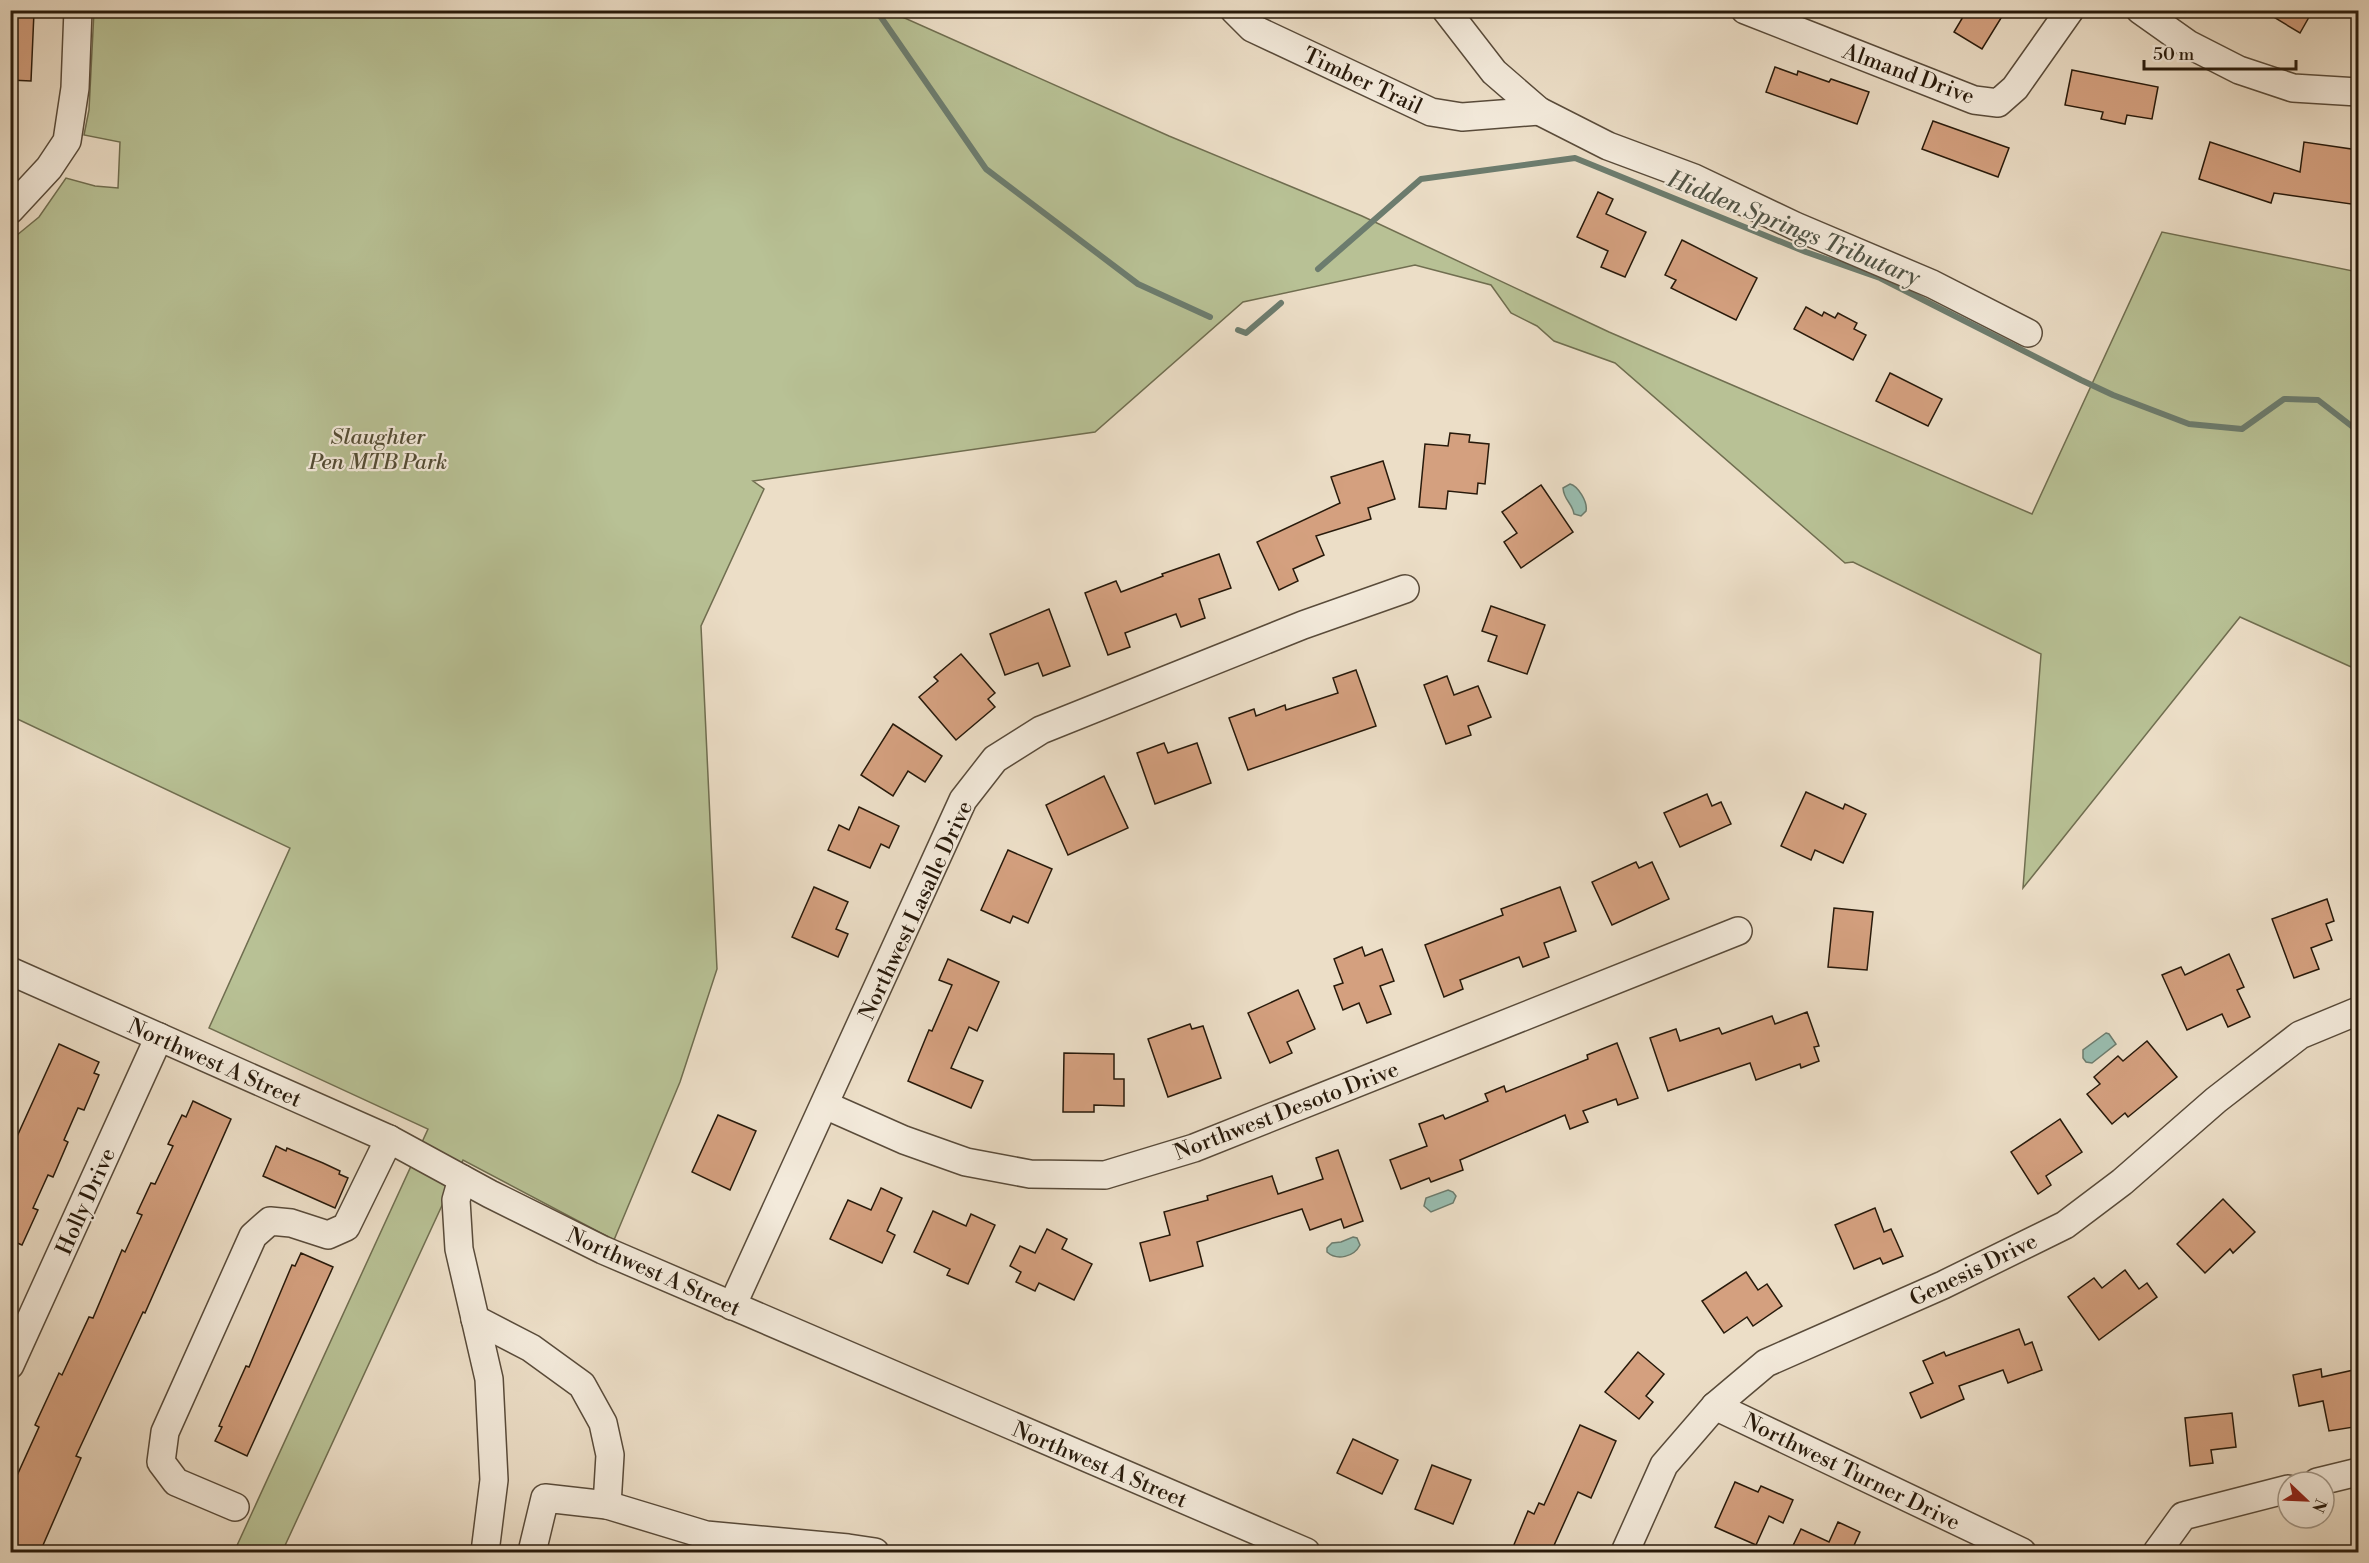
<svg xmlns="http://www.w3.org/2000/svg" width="2369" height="1563" font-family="'Libre Bodoni',serif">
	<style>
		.green { fill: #b8c195; stroke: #706e50; stroke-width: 1.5 }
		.water { fill: #99bdb0; stroke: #6c7c6e; stroke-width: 1.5 }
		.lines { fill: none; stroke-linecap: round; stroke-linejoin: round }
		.stream { stroke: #6c7c6e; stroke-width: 6 }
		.building { fill: #d4a07f; stroke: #281a0b; stroke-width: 1.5 }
		.minor-casing { stroke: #594b3a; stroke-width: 30 }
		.minor { stroke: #f3eadb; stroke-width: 27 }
		.labels { text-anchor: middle; stroke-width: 4.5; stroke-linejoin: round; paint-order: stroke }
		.street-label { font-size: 22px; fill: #281a0b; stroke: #f3eadb }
		.park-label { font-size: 22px; font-style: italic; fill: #534c34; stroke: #f3eadb }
		.water-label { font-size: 24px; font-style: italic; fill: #505345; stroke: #f3eadb }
	</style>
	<rect width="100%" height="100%" fill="#ecdec7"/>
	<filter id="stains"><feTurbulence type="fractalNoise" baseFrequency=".00333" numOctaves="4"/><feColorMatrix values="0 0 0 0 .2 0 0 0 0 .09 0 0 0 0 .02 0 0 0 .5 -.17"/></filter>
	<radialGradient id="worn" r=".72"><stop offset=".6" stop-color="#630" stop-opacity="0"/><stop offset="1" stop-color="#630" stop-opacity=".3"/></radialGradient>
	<polygon class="green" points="94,11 889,11 1169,136 1362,216 1609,332 2032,514 2162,232 2358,272 2358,670 2240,617 2023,888 2041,654 1853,562 1845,563 1615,363 1554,341 1537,326 1511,313 1491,285 1415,265 1243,302 1095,432 753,481 764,489 701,626 717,969 680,1082 614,1240 463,1160 282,1552 234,1552 428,1129 209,1028 290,848 11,716 11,240 39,217 66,178 95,186 118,188 120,142 84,135 89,110"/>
	<g class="water">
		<path d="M 1570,484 C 1578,486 1588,502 1586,511 L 1581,516 L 1574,514 C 1572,502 1564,501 1563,488 Z"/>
		<polygon points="2106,1033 2109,1034 2116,1044 2092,1063 2086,1062 2083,1058 2083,1050"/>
		<polygon points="1448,1190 1453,1192 1456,1196 1453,1203 1431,1212 1424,1206 1426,1198"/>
		<path d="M 1353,1237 L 1357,1238 L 1360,1245 C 1354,1257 1337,1261 1327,1252 L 1327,1248 L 1332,1243 L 1341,1242 Z"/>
	</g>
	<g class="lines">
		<g class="stream">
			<polyline points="876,10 986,169 1138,284 1210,317"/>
			<polyline points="1318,269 1421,179 1575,158 1806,252 1880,278 2081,380 2113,395 2189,424 2242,429 2284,399 2318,400 2358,431"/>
			<polyline points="1238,330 1246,333 1281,303"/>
		</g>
	</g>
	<g class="building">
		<polygon points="10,10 34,12 31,81 10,80"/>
		<polygon points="1967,10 2006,10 1982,49 1954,32"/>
		<polygon points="2262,10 2313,10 2300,33"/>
		<polygon points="1775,67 1797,75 1798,71 1829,82 1831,79 1869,92 1857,124 1766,92"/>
		<polygon points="2072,70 2158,87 2152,119 2127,115 2125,124 2101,119 2103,112 2065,105"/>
		<polygon points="1933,121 2009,148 1998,177 1922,149"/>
		<polygon points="2210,142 2300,172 2304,142 2358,150 2358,205 2274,193 2271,203 2199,179"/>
		<polygon points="1598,192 1613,199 1606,214 1646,232 1625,277 1601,267 1608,251 1577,237"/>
		<polygon points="1682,240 1757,278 1736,320 1671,288 1676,280 1665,275"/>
		<polygon points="1806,307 1822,316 1824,312 1835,318 1838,313 1857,323 1854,329 1866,335 1853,360 1794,329"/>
		<polygon points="1890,373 1942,399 1928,426 1876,401"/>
		<polygon points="1450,433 1470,435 1469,442 1489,444 1485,484 1478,483 1477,494 1448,491 1446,509 1419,507 1425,444 1448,446"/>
		<polygon points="1383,461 1395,499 1368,508 1371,519 1316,536 1324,555 1293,569 1298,581 1279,590 1257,542 1340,503 1331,477"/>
		<polygon points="1541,485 1573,532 1521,568 1504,542 1517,533 1502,512"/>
		<polygon points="1219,554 1231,588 1199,599 1205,618 1181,627 1176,614 1125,633 1130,647 1108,655 1085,593 1116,581 1121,592 1163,576 1162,574"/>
		<polygon points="1491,606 1545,625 1527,674 1488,661 1497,636 1482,631"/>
		<polygon points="1049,609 1070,666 1043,676 1038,663 1005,675 990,634"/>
		<polygon points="961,654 995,693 988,699 995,707 956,740 919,697 938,681 934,677"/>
		<polygon points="1356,670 1376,726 1248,770 1229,718 1254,709 1256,716 1285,705 1286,710 1338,693 1333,678"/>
		<polygon points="1447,676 1454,695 1478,686 1491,717 1468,726 1471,735 1446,744 1424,685"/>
		<polygon points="893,724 942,756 925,782 908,771 893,796 861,775"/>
		<polygon points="1164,743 1168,753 1197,743 1211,783 1155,804 1137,753"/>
		<polygon points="1104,776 1128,828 1068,855 1046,805"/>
		<polygon points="1806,792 1843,809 1845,804 1866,814 1843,863 1815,850 1811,860 1781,846"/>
		<polygon points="1707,794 1712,806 1721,802 1731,824 1680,847 1664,813"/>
		<polygon points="859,807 899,826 889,848 881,844 870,868 828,850 839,825 849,830"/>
		<polygon points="1008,850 1052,869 1028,923 1013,916 1010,923 981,910"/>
		<polygon points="1636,862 1639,868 1652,862 1669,899 1612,925 1592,882"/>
		<polygon points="814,887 848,902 836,929 848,934 838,957 792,937"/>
		<polygon points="1560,887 1576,931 1544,943 1549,957 1523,967 1519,957 1460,980 1463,989 1444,997 1425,945 1503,915 1501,909"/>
		<polygon points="2327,899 2334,921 2326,924 2332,940 2311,948 2319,969 2294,978 2272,919"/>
		<polygon points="1834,908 1873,912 1867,970 1828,967"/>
		<polygon points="1362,947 1365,956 1382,949 1394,981 1380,986 1391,1014 1367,1023 1359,1003 1343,1010 1334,986 1343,983 1334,959"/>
		<polygon points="2229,954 2244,987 2237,990 2250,1017 2228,1027 2222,1014 2187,1030 2162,975 2181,967 2185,975"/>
		<polygon points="948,959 999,982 977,1031 969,1027 951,1068 983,1081 971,1108 908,1081 929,1030 932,1031 952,985 939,980"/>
		<polygon points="1298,990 1315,1029 1287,1042 1292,1053 1270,1063 1248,1013"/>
		<polygon points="1807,1012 1819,1046 1814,1047 1819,1061 1801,1068 1800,1064 1756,1080 1750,1063 1668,1091 1650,1038 1676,1029 1680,1041 1719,1028 1722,1034 1772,1016 1775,1024"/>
		<polygon points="1190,1024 1192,1029 1203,1026 1221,1078 1168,1097 1148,1039"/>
		<polygon points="2147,1041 2177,1077 2128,1117 2125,1113 2112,1124 2087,1094 2100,1084 2094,1077 2118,1056 2123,1061"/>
		<polygon points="1617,1043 1638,1098 1618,1105 1616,1099 1583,1111 1588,1122 1570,1129 1565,1115 1460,1160 1463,1170 1431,1182 1429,1178 1401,1189 1390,1160 1427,1146 1419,1124 1443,1115 1445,1119 1488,1101 1485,1094 1504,1086 1506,1092 1588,1059 1587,1055"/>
		<polygon points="59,1044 99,1062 94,1073 99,1075 84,1110 78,1108 64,1140 68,1142 53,1177 48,1175 33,1208 38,1210 22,1245 10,1240 10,1152"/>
		<polygon points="1064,1053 1114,1054 1114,1079 1124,1079 1124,1106 1094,1105 1094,1112 1063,1112"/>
		<polygon points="193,1101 231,1119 145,1313 143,1312 76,1456 81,1458 40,1552 10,1552 10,1491 39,1427 35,1425 59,1373 62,1375 89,1317 93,1318 122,1250 125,1252 142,1215 137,1213 151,1183 155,1184 173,1146 168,1144 182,1115 186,1117"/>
		<polygon points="718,1115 756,1131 730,1190 692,1172"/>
		<polygon points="2060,1119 2082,1152 2046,1176 2051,1185 2038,1194 2011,1152"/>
		<polygon points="276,1146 286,1151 287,1148 323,1163 340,1171 339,1174 348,1178 335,1208 263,1176"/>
		<polygon points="1338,1150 1363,1221 1344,1228 1341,1219 1310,1230 1302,1209 1197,1242 1203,1266 1150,1281 1140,1243 1170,1235 1164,1212 1208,1200 1207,1196 1272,1176 1278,1194 1323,1179 1316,1158"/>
		<polygon points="881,1188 902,1198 887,1231 895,1235 882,1263 830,1239 848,1200 871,1210"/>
		<polygon points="2223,1199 2255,1232 2233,1253 2230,1249 2205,1273 2177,1244"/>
		<polygon points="1875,1208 1884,1232 1891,1229 1903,1256 1883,1264 1880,1258 1854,1269 1835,1225"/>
		<polygon points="933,1211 966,1226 971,1214 995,1225 968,1284 947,1275 950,1269 914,1252"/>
		<polygon points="1047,1229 1067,1239 1062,1249 1092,1264 1074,1300 1039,1283 1035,1291 1016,1282 1021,1272 1010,1266 1020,1246 1035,1253"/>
		<polygon points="301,1253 333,1267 247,1456 215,1441 222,1427 219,1426 246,1366 249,1367 292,1265 295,1266"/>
		<polygon points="2125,1270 2139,1289 2147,1283 2157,1297 2099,1340 2068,1297 2094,1278 2102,1288"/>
		<polygon points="1746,1272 1758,1290 1767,1284 1782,1306 1753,1326 1747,1317 1724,1333 1702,1301"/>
		<polygon points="2019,1329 2025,1345 2032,1342 2042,1370 2008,1383 2003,1370 1959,1386 1964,1399 1921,1418 1910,1393 1933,1383 1923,1361 1944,1352 1946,1356"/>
		<polygon points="1638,1352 1664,1374 1646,1396 1653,1402 1639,1419 1605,1392"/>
		<polygon points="2321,1369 2322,1377 2358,1369 2358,1413 2352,1414 2354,1427 2329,1431 2323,1401 2299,1406 2293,1375"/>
		<polygon points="2232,1413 2236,1447 2211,1450 2213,1463 2190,1466 2185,1418"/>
		<polygon points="1580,1425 1616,1441 1591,1498 1578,1492 1551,1552 1525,1552 1513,1547 1528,1511 1534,1514 1539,1503 1544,1505"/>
		<polygon points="1353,1439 1398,1460 1382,1494 1337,1473"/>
		<polygon points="1432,1465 1471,1480 1453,1524 1415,1509"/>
		<polygon points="1735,1482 1758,1492 1761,1486 1793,1500 1783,1523 1769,1516 1756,1545 1715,1527"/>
		<polygon points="1838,1522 1860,1532 1851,1552 1853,1552 1790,1552 1801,1529 1829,1542"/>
	</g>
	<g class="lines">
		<g class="minor-casing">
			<g id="minor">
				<polyline points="1234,10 1252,28 1431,112 1462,117 1539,111"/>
				<polyline points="1446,10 1494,72 1539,111 1608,146 1694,178 1795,226 1932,284 2028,333"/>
				<polyline points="1745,10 1974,100 1998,103 2015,88 2070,10"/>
				<polyline points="2140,10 2188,44 2239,70 2293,88 2358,92"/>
				<polyline points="10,210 49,168 67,141 75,88 78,10"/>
				<polyline points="10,971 389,1139 490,1194 603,1250 1306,1552"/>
				<polyline points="825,1105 904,1140 966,1162 1030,1174 1105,1175 1194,1148 1738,931"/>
				<polyline points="462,1179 456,1200 459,1249 489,1379 494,1480 485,1552"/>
				<polyline points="732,1306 963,800 995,759 1041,730 1303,625 1405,589"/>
				<polyline points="475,1319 531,1348 582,1385 603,1423 610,1455 607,1505 545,1498 532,1552"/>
				<polyline points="10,1365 159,1037"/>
				<polyline points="1715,1406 2022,1552"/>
				<polyline points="2317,1482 2358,1472"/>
				<polyline points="607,1505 706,1535 848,1548 875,1552"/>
				<polyline points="235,1507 176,1482 161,1462 165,1432 253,1236 270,1221 291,1223 328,1235 346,1227 389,1139"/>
				<polyline points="1625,1552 1664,1465 1715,1406 1766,1363 1943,1285 2065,1225 2122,1182 2216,1100 2300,1035 2358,1011"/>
				<polyline points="2157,1552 2183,1516 2288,1489"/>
			</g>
		</g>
		<use href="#minor" class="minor"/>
	</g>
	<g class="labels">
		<g class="street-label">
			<text transform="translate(1909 73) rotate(20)" y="8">Almand Drive</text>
			<text transform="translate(1363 80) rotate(25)" y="8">Timber Trail</text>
			<text transform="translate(915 910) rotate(-65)" y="8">Northwest Lasalle Drive</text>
			<text transform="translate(215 1062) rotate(24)" y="8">Northwest A Street</text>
			<text transform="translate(1286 1110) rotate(-21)" y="8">Northwest Desoto Drive</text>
			<text transform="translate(85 1201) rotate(-66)" y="8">Holly Drive</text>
			<text transform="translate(1973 1269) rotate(-26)" y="8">Genesis Drive</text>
			<text transform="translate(654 1271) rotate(24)" y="8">Northwest A Street</text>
			<text transform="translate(1100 1464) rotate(23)" y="8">Northwest A Street</text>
			<text transform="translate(1852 1471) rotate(26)" y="8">Northwest Turner Drive</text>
		</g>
		<g class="park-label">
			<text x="378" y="444">Slaughter<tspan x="378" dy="25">Pen MTB Park</tspan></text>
		</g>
		<g class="water-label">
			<text transform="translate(1794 228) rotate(22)" y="8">Hidden Springs Tributary</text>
		</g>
	</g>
	<rect width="2369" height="1563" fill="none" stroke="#ecdec7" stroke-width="36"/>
	<rect x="12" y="12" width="2345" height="1539" fill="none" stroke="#281a0b" stroke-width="3"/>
	<rect x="18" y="18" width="2333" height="1527" fill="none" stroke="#281a0b" stroke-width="1.5"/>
	<g transform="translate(2306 1500) rotate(113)"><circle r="28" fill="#f3eadb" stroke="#a29788" stroke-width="1.5"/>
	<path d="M0-4.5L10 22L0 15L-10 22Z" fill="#8f2418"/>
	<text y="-9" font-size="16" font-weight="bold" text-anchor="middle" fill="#281a0b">N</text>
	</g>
	<path d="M2144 60v9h152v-9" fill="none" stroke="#281a0b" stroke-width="3"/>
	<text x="2153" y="60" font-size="18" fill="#281a0b" stroke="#f3eadb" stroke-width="4.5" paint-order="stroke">50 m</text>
	<rect width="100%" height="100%" filter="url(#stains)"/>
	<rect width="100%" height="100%" fill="url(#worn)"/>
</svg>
